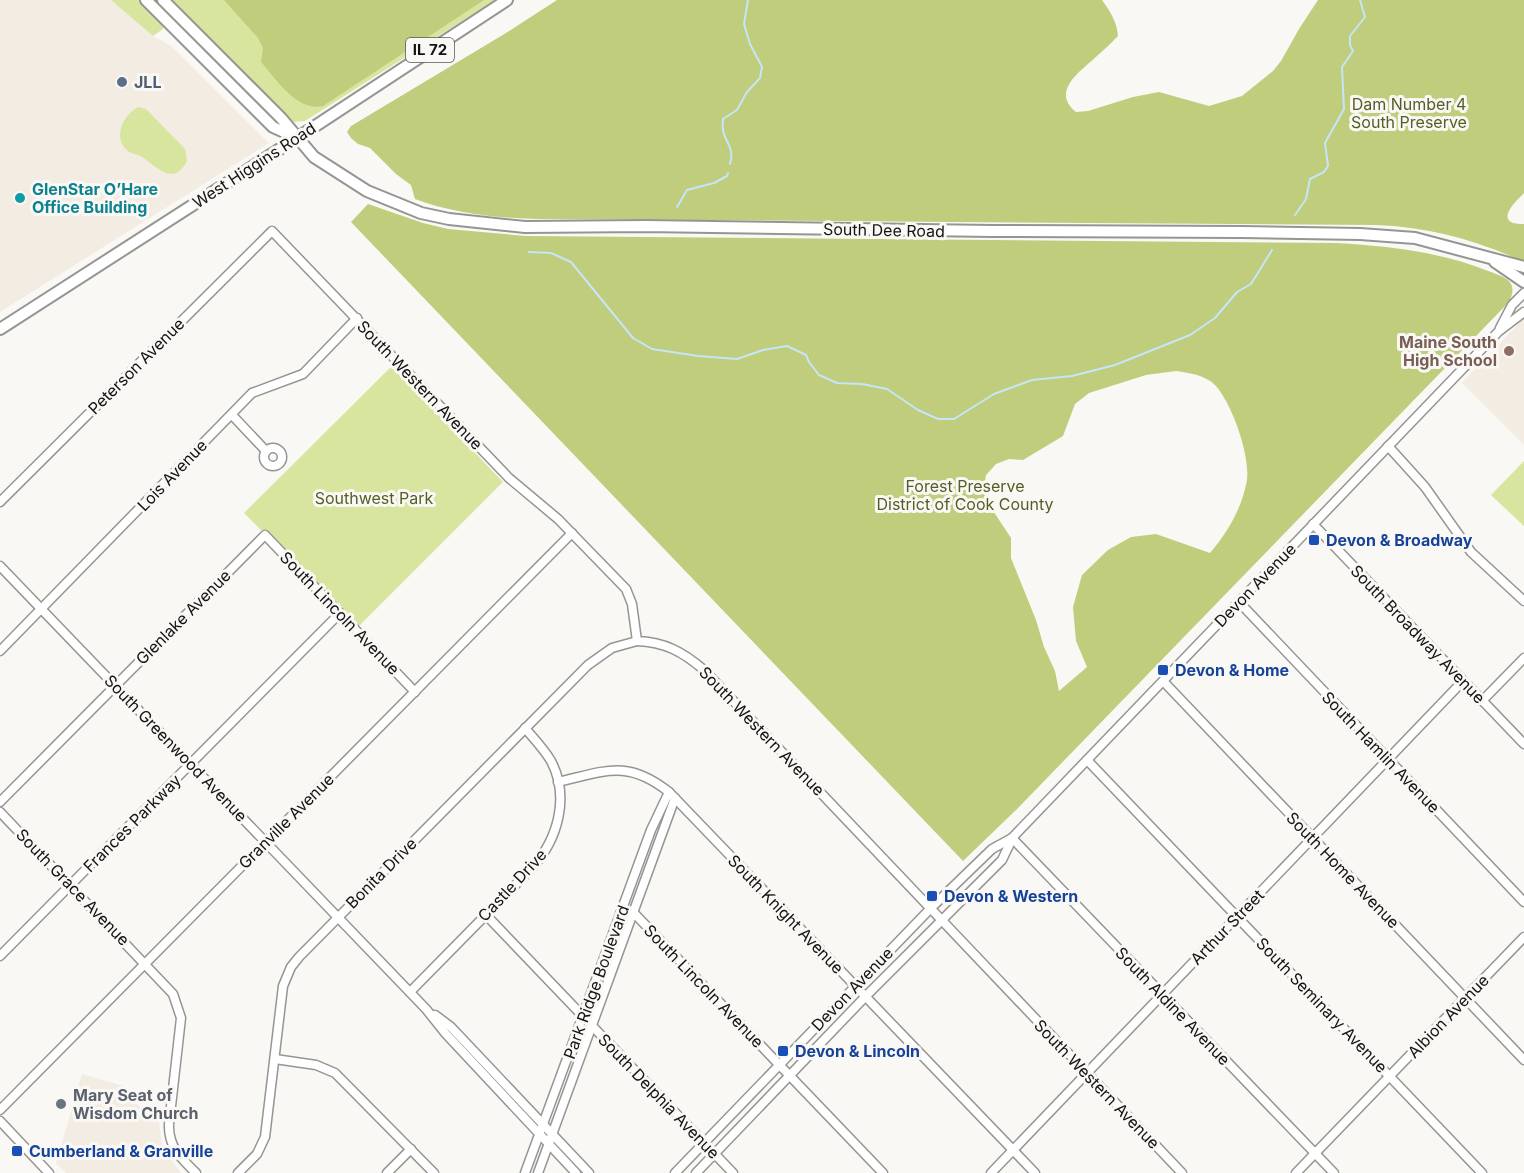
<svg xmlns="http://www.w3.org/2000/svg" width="1524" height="1173" font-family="Inter,sans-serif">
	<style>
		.built { fill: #f3ece3 }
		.green { fill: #d8e59e }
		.forest { fill: #bfcd7d; fill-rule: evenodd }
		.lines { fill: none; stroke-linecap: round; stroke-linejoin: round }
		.stream { stroke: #c7e5f9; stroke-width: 2 }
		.minor-casing { stroke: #979593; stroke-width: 11 }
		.major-casing { stroke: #979593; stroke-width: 14 }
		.minor { stroke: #fff; stroke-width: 8 }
		.major { stroke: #fff; stroke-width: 10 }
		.service-dot { fill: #5c6f8a; stroke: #faf8f5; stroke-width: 2 }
		.culture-dot { fill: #0f9aa8; stroke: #faf8f5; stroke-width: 2 }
		.education-dot { fill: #8d6e63; stroke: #faf8f5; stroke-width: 2 }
		.transit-dot { fill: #1a4fb4; stroke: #faf8f5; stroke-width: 2 }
		.worship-dot { fill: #6b7280; stroke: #faf8f5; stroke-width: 2 }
		.labels { text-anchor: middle; stroke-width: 6; stroke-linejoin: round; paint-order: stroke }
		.shield { fill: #faf8f5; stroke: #585856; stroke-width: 1.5 }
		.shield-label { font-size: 15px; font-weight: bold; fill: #131312 }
		.service-label { font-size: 16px; font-weight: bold; fill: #4e5e75; stroke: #faf8f5; text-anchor: start }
		.park-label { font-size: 16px; fill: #555e24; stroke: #faf8f5 }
		.street-label { font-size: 16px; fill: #131312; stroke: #faf8f5 }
		.culture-label { font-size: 16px; font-weight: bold; fill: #0d838f; stroke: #faf8f5; text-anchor: start }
		.education-label { font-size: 16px; font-weight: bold; fill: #785e54; stroke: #faf8f5; text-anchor: end }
		.transit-label { font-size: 16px; font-weight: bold; fill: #164399; stroke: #faf8f5; text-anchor: start }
		.worship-label { font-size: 16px; font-weight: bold; fill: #5b616d; stroke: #faf8f5; text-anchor: start }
	</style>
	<rect width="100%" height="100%" fill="#faf8f5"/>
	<g class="built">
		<polygon points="0,0 111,0 153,36 170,45 269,143 0,312"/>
		<polygon points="1524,318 1524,445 1462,383"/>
		<polygon points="82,1074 124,1086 123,1094 159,1121 162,1147 181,1173 66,1173 56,1163"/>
	</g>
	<g class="green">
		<polygon points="111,0 140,0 163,24 163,29 153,36"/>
		<polygon points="170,0 495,0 305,121 293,122 287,120 209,38"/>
		<path d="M 138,107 L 146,109 L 185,149 L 187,161 C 174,186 159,169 145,159 C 140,154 133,155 128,151 C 112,138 123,115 138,107 Z"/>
		<polygon points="392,366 503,482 359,626 268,530 261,530 244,513"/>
		<polygon points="1524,461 1524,526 1491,495"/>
	</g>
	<g class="forest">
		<path d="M 224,0 L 484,0 L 323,106 C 297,112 276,79 261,62 L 263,48 L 258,38 Z"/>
		<path d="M 557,0 L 1102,0 C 1110,11 1117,22 1118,36 C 1111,43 1104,50 1097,56 C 1081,71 1050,91 1076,112 L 1088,111 L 1133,97 L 1159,92 L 1209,106 L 1242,96 L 1273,71 L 1281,61 L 1299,29 L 1318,0 L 1524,0 L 1524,193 C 1513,204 1493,224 1524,224 L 1524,262 C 1477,240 1428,227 1376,225 L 541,219 C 498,218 455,214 415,199 L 411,185 L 396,174 L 370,148 L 358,144 L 351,138 L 347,132 L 351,126 L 506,33 Z"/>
		<path d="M 368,204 L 423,223 L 448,229 L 526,236 L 1336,243 C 1389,246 1442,252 1491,272 C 1498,275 1507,277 1511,284 C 1514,290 1512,296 1509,302 L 1017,809 L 963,861 L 351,222 ZM 1176,371 C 1190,373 1205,375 1215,385 C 1232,403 1250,455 1247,480 C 1242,508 1228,532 1210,553 L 1156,534 L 1131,537 L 1108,550 L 1082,575 L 1073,607 L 1076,641 L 1087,667 L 1059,691 L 1055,671 L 1044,647 L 1036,620 L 1011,558 L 1011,538 L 986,500 L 984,488 L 986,475 L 996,464 L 1009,459 L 1023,460 L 1063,436 L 1075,404 L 1089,393 L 1146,375 Z"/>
	</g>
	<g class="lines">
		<g class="stream">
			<path d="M 730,164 C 735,147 725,143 723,130 C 722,126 723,123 723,119 L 737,110 L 747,92 L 760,78 L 762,67 L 750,44 L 744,24 L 748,0"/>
			<polyline points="677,207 687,190 714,183 727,176 728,173"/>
			<polyline points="1295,215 1306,199 1310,179 1324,172 1328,166 1325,143 1344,109 1342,67 1353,51 1350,45 1350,36 1365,17 1360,0"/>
			<polyline points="529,252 551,253 571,262 633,338 652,349 698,356 737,359 763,350 787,346 806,355 809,362 819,375 837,383 862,384 887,389 918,410 938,419 954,419 994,394 1032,380 1072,376 1115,365 1190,335 1215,318 1237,292 1251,284 1272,250"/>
		</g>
		<g class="minor-casing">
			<g id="minor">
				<polyline points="1500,328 1512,305 1524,293"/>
				<polyline points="232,415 266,451"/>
				<polyline points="1388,446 1425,487 1471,552 1524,601"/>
				<circle cx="273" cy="457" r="9"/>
				<path d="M 0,502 L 272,231 L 509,478 L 558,519 L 626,589 L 632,604 L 637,641 C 665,642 683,652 704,670 L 1182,1173"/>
				<polyline points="1313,524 1524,744"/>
				<polyline points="0,566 426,1009 446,1034 576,1173"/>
				<polyline points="1239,602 1524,902"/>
				<polyline points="0,651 252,393 303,374 357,318"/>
				<polyline points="1163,681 1524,1060"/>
				<polyline points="1482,701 1524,658"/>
				<polyline points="1087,760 1482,1173"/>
				<path d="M 558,782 C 606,771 627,759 669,792 L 1035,1173"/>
				<polyline points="0,802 265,535 415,692"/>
				<path d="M 0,812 L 173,994 L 181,1018 L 169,1124 C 168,1147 181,1158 196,1173"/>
				<polyline points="1012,838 1334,1173"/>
				<polyline points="632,911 883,1173"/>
				<polyline points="486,915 733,1173"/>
				<polyline points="0,956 340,613"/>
				<path d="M 410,992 L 532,868 C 558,839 570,797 551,761 C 544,749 534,739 525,728"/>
				<polyline points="435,1015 451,1027 589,1173"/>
				<polyline points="275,1059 316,1065 335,1073 434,1173"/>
				<polyline points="0,1110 572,533"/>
				<polyline points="0,1121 49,1173"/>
				<polyline points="238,1173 257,1154 265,1137 283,986 291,967 299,957 588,665 612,648 637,641"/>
				<polyline points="387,1173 411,1149"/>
				<polyline points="525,1173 651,830 669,792"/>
				<polyline points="538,1173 675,798"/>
				<polyline points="675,1173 930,909 992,849 1012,838 1499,331 1524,312"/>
				<polyline points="696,1173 865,997 1002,860 1012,839"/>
				<polyline points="991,1173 1463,681"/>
				<polyline points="1296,1173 1524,937"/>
			</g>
		</g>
		<g class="major-casing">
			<g id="major">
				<polyline points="146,0 273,127 295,137"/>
				<polyline points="163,0 281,118 314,157 367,191 421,213 449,219 525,227 645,226 992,231 1242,232 1360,234 1415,238 1524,267"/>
				<polyline points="1495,262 1524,282"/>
				<polyline points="0,329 297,138 507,0"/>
			</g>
		</g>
		<use href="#minor" class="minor"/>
		<use href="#major" class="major"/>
	</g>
	<circle class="service-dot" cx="122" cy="82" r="6"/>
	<circle class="culture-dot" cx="20" cy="198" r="6"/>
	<circle class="education-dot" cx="1509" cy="351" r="6"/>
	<g class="transit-dot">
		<rect x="1308" y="534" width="12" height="12" rx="3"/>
		<rect x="1157" y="664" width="12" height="12" rx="3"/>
		<rect x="926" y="890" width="12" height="12" rx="3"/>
		<rect x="777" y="1045" width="12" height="12" rx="3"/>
		<rect x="11" y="1145" width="12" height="12" rx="3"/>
	</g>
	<circle class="worship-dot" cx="61" cy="1104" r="6"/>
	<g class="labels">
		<rect class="shield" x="406" y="38" width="48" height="24" rx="4.5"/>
		<g class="shield-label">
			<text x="430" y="55">IL 72</text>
		</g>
		<g class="service-label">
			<text x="134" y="88">JLL</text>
		</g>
		<g class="park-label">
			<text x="1409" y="110">Dam Number 4<tspan x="1409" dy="18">South Preserve</tspan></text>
			<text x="965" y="492">Forest Preserve<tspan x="965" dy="18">District of Cook County</tspan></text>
			<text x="374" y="504">Southwest Park</text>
		</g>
		<g class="street-label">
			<text transform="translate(254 165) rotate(-33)" y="6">West Higgins Road</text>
			<text transform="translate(884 230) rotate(1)" y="6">South Dee Road</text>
			<text transform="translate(136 366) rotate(-45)" y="6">Peterson Avenue</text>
			<text transform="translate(420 385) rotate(46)" y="6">South Western Avenue</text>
			<text transform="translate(172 475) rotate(-46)" y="6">Lois Avenue</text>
			<text transform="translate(1255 585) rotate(-46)" y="6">Devon Avenue</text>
			<text transform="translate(340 613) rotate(46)" y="6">South Lincoln Avenue</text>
			<text transform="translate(183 617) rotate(-45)" y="6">Glenlake Avenue</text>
			<text transform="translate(1418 634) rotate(46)" y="6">South Broadway Avenue</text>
			<text transform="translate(762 731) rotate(46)" y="6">South Western Avenue</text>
			<text transform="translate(176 748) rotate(46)" y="6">South Greenwood Avenue</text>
			<text transform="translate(1381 752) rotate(46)" y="6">South Hamlin Avenue</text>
			<text transform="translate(286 821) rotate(-45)" y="6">Granville Avenue</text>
			<text transform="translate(132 823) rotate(-45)" y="6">Frances Parkway</text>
			<text transform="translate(1343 870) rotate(46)" y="6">South Home Avenue</text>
			<text transform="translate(381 873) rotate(-45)" y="6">Bonita Drive</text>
			<text transform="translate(512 885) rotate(-47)" y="6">Castle Drive</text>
			<text transform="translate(73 887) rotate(46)" y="6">South Grace Avenue</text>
			<text transform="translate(786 914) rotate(46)" y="6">South Knight Avenue</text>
			<text transform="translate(1227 927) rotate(-46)" y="6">Arthur Street</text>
			<text transform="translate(596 982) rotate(-70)" y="6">Park Ridge Boulevard</text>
			<text transform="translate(704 986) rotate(46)" y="6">South Lincoln Avenue</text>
			<text transform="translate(852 989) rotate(-46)" y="6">Devon Avenue</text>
			<text transform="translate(1322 1005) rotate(46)" y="6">South Seminary Avenue</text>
			<text transform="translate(1173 1006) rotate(46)" y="6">South Aldine Avenue</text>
			<text transform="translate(1448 1016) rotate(-46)" y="6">Albion Avenue</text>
			<text transform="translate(1097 1084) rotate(46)" y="6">South Western Avenue</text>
			<text transform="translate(659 1096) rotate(46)" y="6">South Delphia Avenue</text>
		</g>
		<g class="culture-label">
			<text x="32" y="195">GlenStar O’Hare<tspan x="32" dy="18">Office Building</tspan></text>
		</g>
		<g class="education-label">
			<text x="1497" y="348">Maine South<tspan x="1497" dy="18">High School</tspan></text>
		</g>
		<g class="transit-label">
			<text x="1326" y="546">Devon &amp; Broadway</text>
			<text x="1175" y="676">Devon &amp; Home</text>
			<text x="944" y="902">Devon &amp; Western</text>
			<text x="795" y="1057">Devon &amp; Lincoln</text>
			<text x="29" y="1157">Cumberland &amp; Granville</text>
		</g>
		<g class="worship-label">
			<text x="73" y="1101">Mary Seat of<tspan x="73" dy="18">Wisdom Church</tspan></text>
		</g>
	</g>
</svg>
